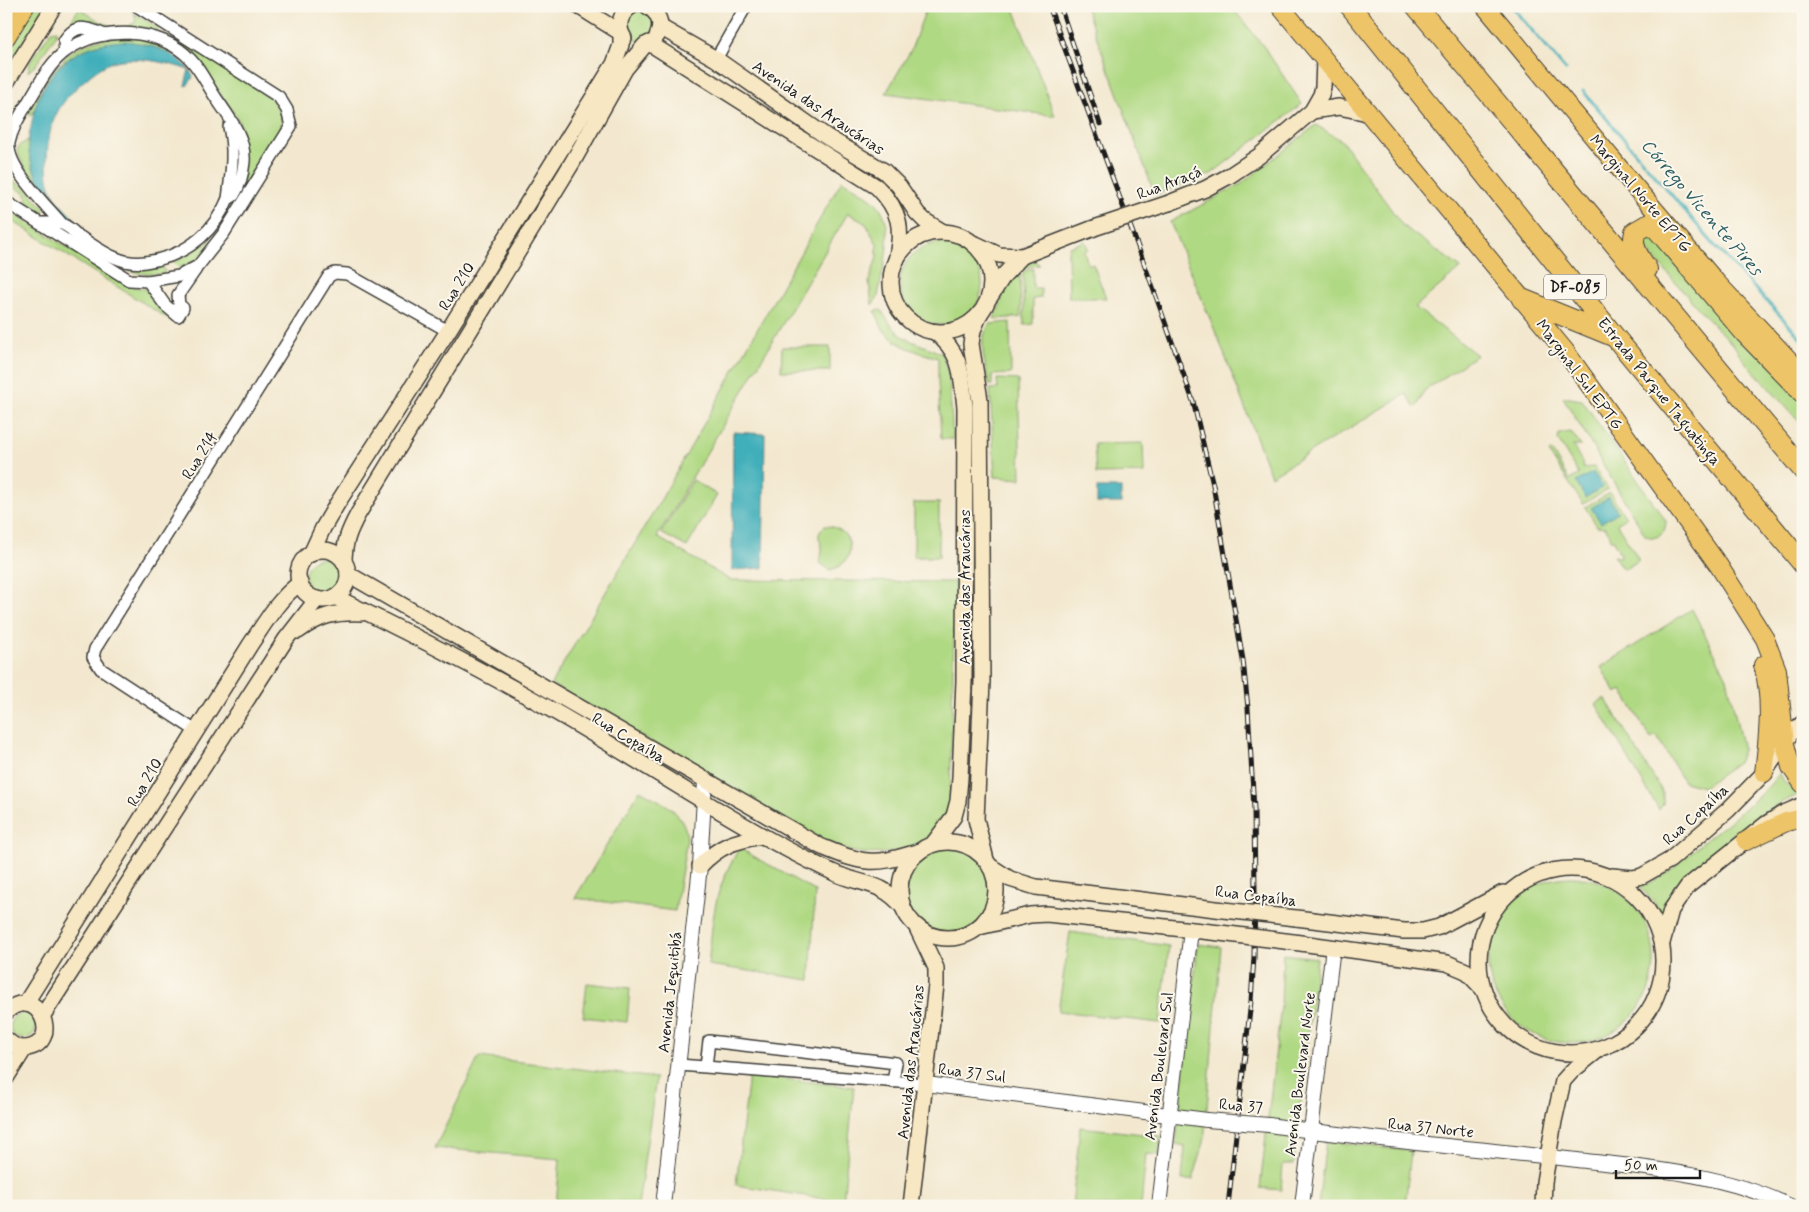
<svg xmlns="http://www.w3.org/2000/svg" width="1809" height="1212" font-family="Mynerve,sans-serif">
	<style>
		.green { fill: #b0d983; stroke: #667a50 }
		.water { fill: #3fafba; stroke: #2e666b }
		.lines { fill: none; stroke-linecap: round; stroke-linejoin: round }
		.stream { stroke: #3fafba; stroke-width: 3 }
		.minor-casing { stroke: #3c3b37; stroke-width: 14 }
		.tertiary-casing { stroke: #3c3b37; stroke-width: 16 }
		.secondary-casing { stroke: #3c3b37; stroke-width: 18 }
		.primary-casing { stroke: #3c3b37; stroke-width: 20 }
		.trunk-casing { stroke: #3c3b37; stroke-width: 20 }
		.motorway-casing { stroke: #3c3b37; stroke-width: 22 }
		.minor { stroke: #fff; stroke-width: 11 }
		.tertiary { stroke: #fff; stroke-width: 14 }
		.secondary { stroke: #f8e7c3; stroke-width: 15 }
		.primary { stroke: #eec469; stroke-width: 18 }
		.trunk { stroke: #eec469; stroke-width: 18 }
		.motorway { stroke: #eec469; stroke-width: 20 }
		.rail-casing { stroke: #1c1c1c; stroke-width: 5 }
		.rail { stroke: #fbf7ec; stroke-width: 3; stroke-dasharray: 9; stroke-linecap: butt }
		.tertiary-bridge-casing { stroke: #3c3b37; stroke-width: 16; stroke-linecap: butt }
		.secondary-bridge-casing { stroke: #3c3b37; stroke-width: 18; stroke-linecap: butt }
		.tertiary-bridge { stroke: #fff; stroke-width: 14 }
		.secondary-bridge { stroke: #f8e7c3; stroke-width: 15 }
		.labels { text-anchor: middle; stroke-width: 4; stroke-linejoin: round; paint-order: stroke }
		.shield { fill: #fbf7ec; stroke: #5f5e5a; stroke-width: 1 }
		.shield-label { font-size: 15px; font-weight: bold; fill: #1c1c1c }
		.street-label { font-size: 16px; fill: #1c1c1c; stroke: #fbf7ec }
		.water-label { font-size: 18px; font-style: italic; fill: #2c5e63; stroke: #fbf7ec }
	</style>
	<rect width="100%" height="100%" fill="#fbf7ec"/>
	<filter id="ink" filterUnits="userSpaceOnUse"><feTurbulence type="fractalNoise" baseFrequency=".02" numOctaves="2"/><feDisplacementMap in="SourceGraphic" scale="10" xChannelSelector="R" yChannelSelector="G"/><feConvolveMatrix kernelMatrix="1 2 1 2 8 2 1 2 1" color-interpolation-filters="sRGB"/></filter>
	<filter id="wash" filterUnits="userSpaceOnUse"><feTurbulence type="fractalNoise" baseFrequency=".0096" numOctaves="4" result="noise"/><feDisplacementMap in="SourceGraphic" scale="20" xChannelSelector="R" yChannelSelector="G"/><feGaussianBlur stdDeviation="1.12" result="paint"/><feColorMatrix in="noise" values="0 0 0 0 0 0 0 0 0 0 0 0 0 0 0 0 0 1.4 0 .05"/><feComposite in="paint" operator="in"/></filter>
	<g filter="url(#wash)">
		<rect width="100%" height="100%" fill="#f3e8cf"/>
		<g class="green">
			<polygon points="35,6 47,6 6,70 6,56"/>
			<polygon points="927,6 1013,6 1055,116 886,93 911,50"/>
			<polygon points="1085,6 1231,6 1264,47 1302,104 1211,174 1155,195"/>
			<path d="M 79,8 C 95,18 119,38 136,21 L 134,13 L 158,28 L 157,32 L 133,30 L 63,35 Z"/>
			<circle cx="640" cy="26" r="15"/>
			<polygon points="57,30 57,34 35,66 28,72 30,62 51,31"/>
			<path d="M 122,36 C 139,38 156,40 170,51 L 169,53 C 126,31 74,41 46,81 C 38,92 38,105 31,116 L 29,115 L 33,100 L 42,87 L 43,81 L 48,73 L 63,61 L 65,56 L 81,46 L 94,41 Z"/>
			<polygon points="176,37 270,97 282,115 280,135 240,203 235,201 242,131 238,119 191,53 175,39"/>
			<polygon points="1316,125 1342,141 1403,226 1461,268 1415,307 1477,355 1424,391 1418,405 1415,407 1406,394 1271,476 1220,343 1170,222 1241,184"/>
			<path d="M 28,140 C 29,162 37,183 49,201 C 34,187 25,170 17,151 L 19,146 Z"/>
			<polygon points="6,175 13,181 25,187 44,208 43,218 40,219 19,204 26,201 27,198 25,193 6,182"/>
			<path d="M 842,180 C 852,187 871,196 878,205 C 897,229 882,269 878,297 L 872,305 L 869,282 L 877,257 L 877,244 L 866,224 L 848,213 L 657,537 L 730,580 L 955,582 L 950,805 C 947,812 944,820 939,826 C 921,850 883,857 854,852 C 842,850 829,843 817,839 L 551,684 L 659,503 Z"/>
			<polygon points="6,209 121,281 135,287 146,289 178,318 175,323 6,217"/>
			<polygon points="1648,230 1803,399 1803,426 1741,357 1735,347 1704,315 1648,251 1641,241"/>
			<path d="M 215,237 C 205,250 197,264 179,268 L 173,262 L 186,256 Z"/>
			<polygon points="1085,241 1088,249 1084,251 1088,264 1093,264 1106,298 1069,298 1068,252 1069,247"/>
			<circle cx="941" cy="284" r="41"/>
			<polygon points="1033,259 1040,265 1031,266 1020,271 1021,317 996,319 994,318 999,308 1006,284 1019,263"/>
			<path d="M 116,265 L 146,269 L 157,266 L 163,267 L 165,272 L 163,274 C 144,275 134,274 116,265 Z"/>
			<polygon points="1033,268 1033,288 1041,288 1041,298 1033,299 1033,324 1024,325 1023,272"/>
			<path d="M 881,310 C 887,319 894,331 904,337 C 916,344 930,347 943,355 L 949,378 L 953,439 L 941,439 L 938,381 L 938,358 C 918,352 896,347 883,329 C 880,324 878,317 875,311 Z"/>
			<path d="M 1010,322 L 1011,374 L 992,375 L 992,385 L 989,385 C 986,365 976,340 990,324 Z"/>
			<polygon points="782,347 830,347 830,371 781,371"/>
			<polygon points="997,379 1018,380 1021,479 995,477 990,389 998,389"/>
			<path d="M 1563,397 L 1582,400 L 1666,521 C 1665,532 1663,536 1652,538 L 1645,535 Z"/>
			<polygon points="1571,432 1581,446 1573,446 1582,462 1583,468 1594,467 1608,489 1583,504 1549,453 1552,451 1569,480 1579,475 1558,440 1559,434"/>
			<polygon points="1143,443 1144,473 1096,474 1094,444"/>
			<polygon points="693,480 717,495 687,547 661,533"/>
			<polygon points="1610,493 1626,518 1617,524 1638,558 1638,561 1625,569 1622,568 1614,556 1621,557 1621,553 1618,552 1618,548 1616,547 1614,540 1611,540 1609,532 1607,531 1606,527 1597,526 1585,507"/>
			<rect x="914" y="503" width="25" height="54"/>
			<path d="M 825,526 C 854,526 860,563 830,570 L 820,563 C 819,558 822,556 822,550 C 822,539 813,537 825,526 Z"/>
			<circle cx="323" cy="576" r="18"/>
			<polygon points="1692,609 1727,678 1743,750 1738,763 1703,787 1684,782 1656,735 1651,739 1622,690 1616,693 1601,667"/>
			<polygon points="1605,698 1663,793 1663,804 1659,810 1596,704"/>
			<path d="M 1780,773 L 1784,782 L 1798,795 L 1782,802 L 1770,811 L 1680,887 L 1663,916 L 1654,902 L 1640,887 C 1664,879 1683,859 1702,843 C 1729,821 1758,801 1780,773 Z"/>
			<path d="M 640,790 C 662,803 685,810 687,839 L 675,911 L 575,898 Z"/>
			<circle cx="948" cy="891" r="44"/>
			<path d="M 739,848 L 815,891 L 810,980 L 708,965 C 711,941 712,915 719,891 C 724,876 732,862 739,848 Z"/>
			<circle cx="1571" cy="960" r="83"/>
			<polygon points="1070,932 1169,946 1160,1023 1058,1011"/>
			<polygon points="1198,944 1221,947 1204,1142 1193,1180 1182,1180 1185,1146 1176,1144"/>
			<polygon points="1283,954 1317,958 1294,1164 1283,1164 1281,1190 1260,1188 1281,1005"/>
			<polygon points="587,983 630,988 627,1022 583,1017"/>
			<circle cx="23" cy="1026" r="13"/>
			<polygon points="479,1057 656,1078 638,1206 556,1206 560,1159 435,1148"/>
			<polygon points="749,1075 854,1087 843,1202 736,1185"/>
			<polygon points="1080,1127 1161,1136 1159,1155 1146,1154 1141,1206 1072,1206"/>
			<polygon points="1326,1141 1411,1151 1405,1206 1318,1206"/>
		</g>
		<g class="water">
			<path d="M 123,41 C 146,42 185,54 193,77 L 187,86 L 185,85 L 189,70 C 168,63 143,57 121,60 C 107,62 95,71 85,80 C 72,91 59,105 53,122 C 47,138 44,173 51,189 C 56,200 66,212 75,219 L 72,222 L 54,206 L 56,204 C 57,197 49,189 44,185 L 44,190 L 50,201 C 40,185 29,164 28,145 C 28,137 31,129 32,122 C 40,74 74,43 123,41 Z"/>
			<polygon points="733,432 765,434 763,568 732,570"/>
			<polygon points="1593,472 1603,487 1585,498 1576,482"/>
			<rect x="1097" y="488" width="24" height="15"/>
			<polygon points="1609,497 1618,512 1601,523 1591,508"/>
		</g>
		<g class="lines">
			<g class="stream">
				<polyline points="1511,6 1566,70"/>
				<polyline points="1583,91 1716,247 1803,340"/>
			</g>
		</g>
	</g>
	<g filter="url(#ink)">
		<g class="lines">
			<g class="minor-casing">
				<g id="minor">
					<path d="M 65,51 L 64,41 C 76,22 88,28 105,35"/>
					<polyline points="716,59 746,6"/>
					<path d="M 228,199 C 231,174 235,152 229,127"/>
					<polyline points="6,202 129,280 148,281 179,276 198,266 224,233 291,126 287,110 279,97 137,6"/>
					<path d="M 39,223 C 46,223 55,222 62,224 C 67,226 73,231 77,235 C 98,248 119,266 145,262 C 179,258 207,239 223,209 C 225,206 226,202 228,199 C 231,197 232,197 234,195 C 240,186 243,172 244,162 C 246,138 229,117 216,98 C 208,86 201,71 191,60 C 161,27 101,25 66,51 C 50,62 40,83 30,99 C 22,113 12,127 9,143 C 6,167 47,206 62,224"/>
					<polyline points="148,281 165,305 178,316 183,308 179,305 178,295 196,269"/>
					<polyline points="196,731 101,669 93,657 95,649 329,276 335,273 347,274 448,331"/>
					<polyline points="679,1065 926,1084"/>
					<polyline points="706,1066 709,1041 896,1063 893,1082"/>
				</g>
			</g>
			<g class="tertiary-casing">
				<g id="tertiary">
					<polyline points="926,1084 1207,1120"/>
					<path d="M 1269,1125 C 1371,1140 1474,1148 1577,1160 C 1648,1168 1724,1174 1790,1206"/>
					<polyline points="663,1206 700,866 705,781"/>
					<polyline points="1159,1206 1191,930"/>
					<polyline points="1302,1206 1333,947"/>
				</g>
			</g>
			<g class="secondary-casing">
				<g id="secondary">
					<path d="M 647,6 C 659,13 663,24 657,36"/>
					<polyline points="660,27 716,59 827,137 884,171 899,186 917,213 925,221 943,232"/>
					<path d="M 624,38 C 616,26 620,13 632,6"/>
					<path d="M 649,43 L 877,187 C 901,211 903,229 896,261"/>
					<polyline points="6,83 54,6"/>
					<polyline points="1312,111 1339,107 1368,113"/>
					<polyline points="1169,203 1205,189 1229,176 1259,156 1312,111 1321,95 1323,87 1324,60"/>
					<circle cx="941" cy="282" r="50"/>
					<polyline points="976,244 999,255 1022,256 1094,228"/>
					<polyline points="990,297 1004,275 1022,256"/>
					<polyline points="980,314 973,330 971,344 980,400 982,681 976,819 986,860"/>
					<circle cx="323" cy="575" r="25"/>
					<polyline points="311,554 323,528 337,504 448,331 614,64 621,45 621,33 578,6"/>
					<path d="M 344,562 C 344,542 349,531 358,514 L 572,163 L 625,69 L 645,45"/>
					<path d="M 348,574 L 820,846 C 835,852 852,860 868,861 C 884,863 903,856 918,852"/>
					<path d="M 335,597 C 409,633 482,670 552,710 C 626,752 696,799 770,840 C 792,852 814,864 837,874 C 865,886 881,881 903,907"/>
					<path d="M 298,631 C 321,615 334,612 362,613"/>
					<circle cx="948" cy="890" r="48"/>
					<path d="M 933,844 L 954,816 L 958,801 L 960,778 L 964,681 L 965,407 C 961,374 963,355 935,332"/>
					<path d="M 700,866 C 720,845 735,841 762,836"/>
					<polyline points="990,866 1010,879 1036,887 1224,910"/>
					<circle cx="1571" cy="961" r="92"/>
					<polyline points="1612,876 1633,878 1642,876 1670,860 1728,810 1764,773 1791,733 1803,723"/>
					<polyline points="1296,918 1404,931 1423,931 1439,927 1503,893"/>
					<polyline points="979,927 1030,915 1047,914 1220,933"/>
					<polyline points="1293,942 1447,963 1466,971 1482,988"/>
					<polyline points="1662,943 1671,910 1688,886 1766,824 1782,814 1803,805"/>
					<path d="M 25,1004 L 250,645 C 265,623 278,599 300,583"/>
					<path d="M 6,1012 C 37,982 64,1042 27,1048 C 18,1049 12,1045 6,1039"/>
					<polyline points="43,1015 286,639 317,599"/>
					<polyline points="6,1078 25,1048"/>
					<polyline points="911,1206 936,985 936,968 917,928"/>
					<polyline points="1543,1206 1544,1182 1554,1121 1563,1081 1572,1071 1597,1051"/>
				</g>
			</g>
			<g class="primary-casing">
				<g id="primary">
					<polyline points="1280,6 1565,351 1719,566 1765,639 1777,670 1785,744 1791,767 1803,784"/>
					<polyline points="1485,6 1635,187 1716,282 1803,375"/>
					<path d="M 1763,665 C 1773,700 1768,738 1764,773"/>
					<polyline points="1746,841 1786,822 1803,818"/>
				</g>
			</g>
			<g class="trunk-casing">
				<polyline id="trunk" points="6,37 25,6"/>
			</g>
			<g class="motorway-casing">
				<g id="motorway">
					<polyline points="1350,6 1615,337 1803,564"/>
					<polyline points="1416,6 1803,470"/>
					<path d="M 1647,269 C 1639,257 1631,247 1635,232 L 1647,225 L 1656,228 L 1745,333 L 1803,393"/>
					<polyline points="1522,299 1613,336"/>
				</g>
			</g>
			<use href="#minor" class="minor"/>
			<use href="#tertiary" class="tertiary"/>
			<use href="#secondary" class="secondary"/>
			<use href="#primary" class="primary"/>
			<use href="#trunk" class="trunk"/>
			<use href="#motorway" class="motorway"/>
			<g class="rail-casing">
				<g id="rail">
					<polyline points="1049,6 1148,274 1193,401 1213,485 1243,660 1248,708 1254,809 1255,892 1254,957 1251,1001 1228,1206"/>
					<polyline points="1060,6 1100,124"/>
				</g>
			</g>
			<use href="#rail" class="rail"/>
			<g class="tertiary-bridge-casing">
				<polyline id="tertiary-bridge" points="1207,1120 1269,1125"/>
			</g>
			<g class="secondary-bridge-casing">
				<g id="secondary-bridge">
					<polyline points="1094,228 1169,203"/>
					<polyline points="1224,910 1296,918"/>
					<polyline points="1220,933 1293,942"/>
				</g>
			</g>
			<use href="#tertiary-bridge" class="tertiary-bridge"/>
			<use href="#secondary-bridge" class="secondary-bridge"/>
		</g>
	</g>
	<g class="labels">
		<rect class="shield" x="1544" y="274.5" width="62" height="25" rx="4"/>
		<g class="shield-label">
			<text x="1575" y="292">DF-085</text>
		</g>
		<g class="street-label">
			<text transform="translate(819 107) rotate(34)" y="6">Avenida das Araucárias</text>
			<text transform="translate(1169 182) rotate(-21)" y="6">Rua Araçá</text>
			<text transform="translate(1641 193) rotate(50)" y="6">Marginal Norte EPTG</text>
			<text transform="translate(456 286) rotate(-58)" y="6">Rua 210</text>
			<text transform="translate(1580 374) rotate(53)" y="6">Marginal Sul EPTG</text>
			<text transform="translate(1660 391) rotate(51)" y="6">Estrada Parque Taguatinga</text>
			<text transform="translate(199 455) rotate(-58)" y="6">Rua 214</text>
			<text transform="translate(964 587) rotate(-90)" y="6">Avenida das Araucárias</text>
			<text transform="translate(629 737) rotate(31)" y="6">Rua Copaíba</text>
			<text transform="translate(144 782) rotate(-59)" y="6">Rua 210</text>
			<text transform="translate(1695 814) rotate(-42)" y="6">Rua Copaíba</text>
			<text transform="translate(1256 895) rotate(7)" y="6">Rua Copaíba</text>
			<text transform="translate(669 992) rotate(-84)" y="6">Avenida Jequitibá</text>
			<text transform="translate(910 1062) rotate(-84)" y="6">Avenida das Araucárias</text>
			<text transform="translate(1158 1066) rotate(-83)" y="6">Avenida Boulevard Sul</text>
			<text transform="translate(972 1072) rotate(7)" y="6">Rua 37 Sul</text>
			<text transform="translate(1299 1074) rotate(-83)" y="6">Avenida Boulevard Norte</text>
			<text transform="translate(1241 1105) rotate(5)" y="6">Rua 37</text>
			<text transform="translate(1431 1127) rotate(6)" y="6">Rua 37 Norte</text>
		</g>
		<g class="water-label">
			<text transform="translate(1702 207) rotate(49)" y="6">Córrego Vicente Pires</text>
		</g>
	</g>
	<rect width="1809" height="1212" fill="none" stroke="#fbf7ec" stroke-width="25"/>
	<path d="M1616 1170v8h84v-8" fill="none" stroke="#1c1c1c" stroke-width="2.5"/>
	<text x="1624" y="1170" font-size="15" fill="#1c1c1c" stroke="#fbf7ec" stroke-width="4" paint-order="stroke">50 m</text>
</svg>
